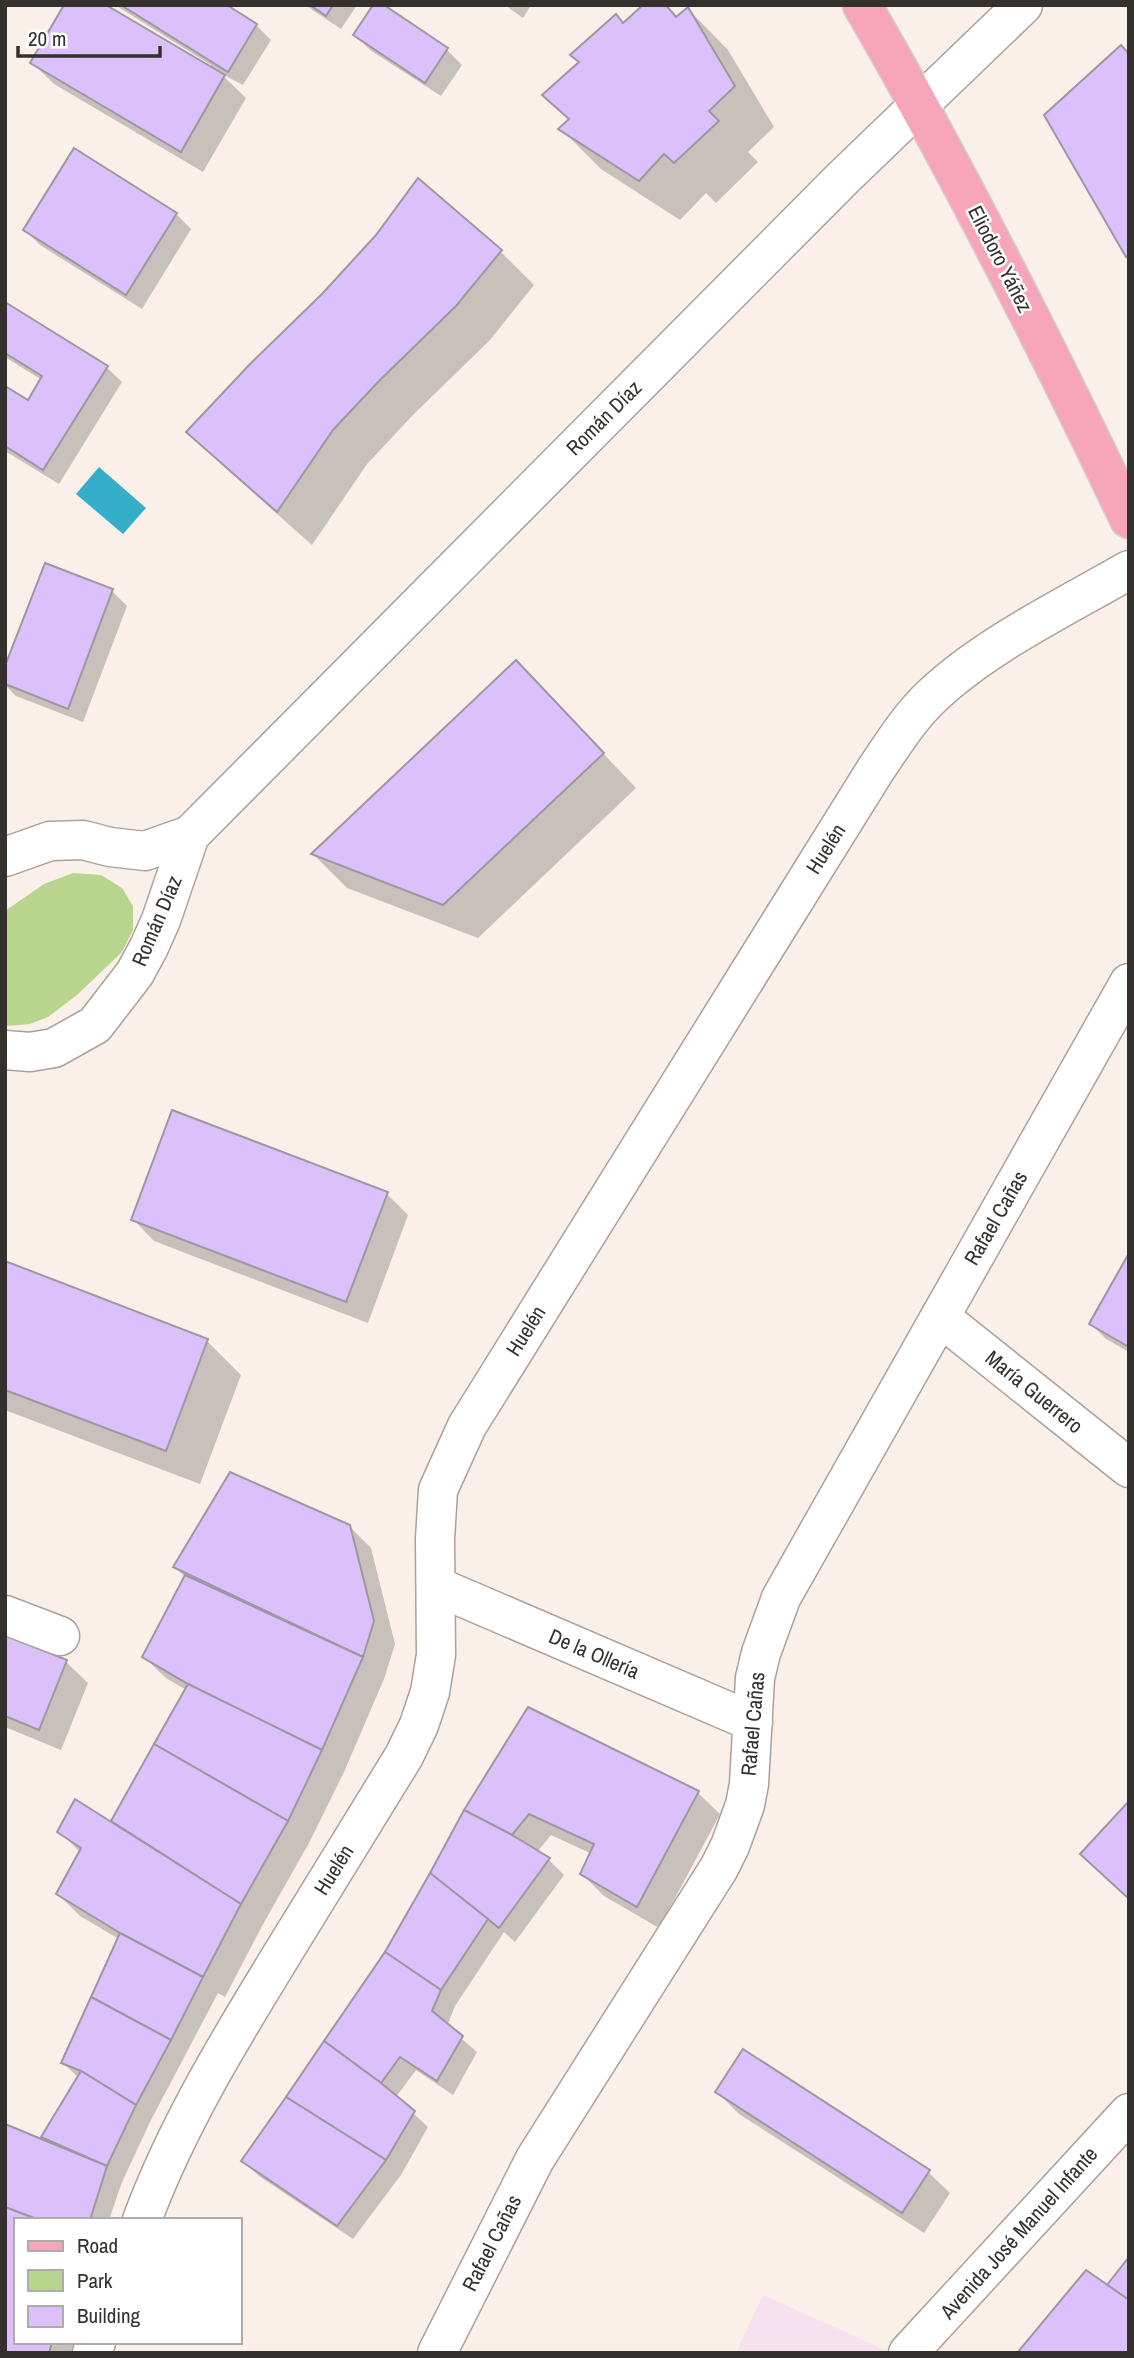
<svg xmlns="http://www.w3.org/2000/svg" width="1134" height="2358" font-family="'Archivo Narrow',sans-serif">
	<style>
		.commercial { fill: #f7e1ee }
		.green { fill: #b8d58e }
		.water { fill: #35afc9 }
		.shadow { fill: #0003 }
		.building { fill: #dbc0fc; stroke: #9c98a1; stroke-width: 2 }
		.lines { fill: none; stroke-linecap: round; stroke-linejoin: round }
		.minor-casing { stroke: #aba19b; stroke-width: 41 }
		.tertiary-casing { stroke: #aba19b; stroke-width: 41 }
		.primary-casing { stroke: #d2d1d1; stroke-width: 41 }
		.minor { stroke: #fff; stroke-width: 38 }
		.tertiary { stroke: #fff; stroke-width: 38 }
		.primary { stroke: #f7a5b9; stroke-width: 38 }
		.labels { text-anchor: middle; stroke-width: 5; stroke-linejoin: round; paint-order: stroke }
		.street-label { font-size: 21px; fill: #34302e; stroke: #fff }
	</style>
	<rect width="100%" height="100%" fill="#faf0e9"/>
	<polygon class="commercial" points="763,2295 892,2353 736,2353"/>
	<polygon class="green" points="73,873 101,875 122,888 133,906 133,930 122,952 77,995 48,1017 30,1024 8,1026 5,1025 5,911 44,884"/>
	<polygon class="water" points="99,467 146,508 123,534 76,494"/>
	<g class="shadow">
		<polygon points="115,5 224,5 256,25 271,40 243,85 220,73 246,98 203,172 54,84 32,63 209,68 211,65"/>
		<polygon points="305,5 357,5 341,29"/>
		<polygon points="505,5 531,5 523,18"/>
		<polygon points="688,9 728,50 774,127 748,152 758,162 716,203 706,193 680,220 601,169 561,129 570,120 544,95 624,24 677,18"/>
		<polygon points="355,35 447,50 462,65 441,96 370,50"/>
		<polygon points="176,214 191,229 142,309 40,245 25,230"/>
		<polygon points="500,251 534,285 490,340 413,415 367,464 312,545 223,466 189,432"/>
		<polygon points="5,304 107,368 122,382 59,484 5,451 5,388 28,402 42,380 5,357"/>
		<polygon points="112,591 127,606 83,722 16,696 5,685 5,671"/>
		<polygon points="550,697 636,788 478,938 347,888 313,854"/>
		<polygon points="387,1194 408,1215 368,1323 154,1241 133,1219"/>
		<polygon points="1129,1256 1129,1352 1106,1339 1091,1324"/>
		<polygon points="5,1263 207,1341 241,1375 200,1484 5,1410"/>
		<polygon points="349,1526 371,1548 395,1644 384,1679 344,1772 309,1843 262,1926 225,1997 218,1993 151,2120 122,2182 109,2220 16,2220 16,2342 80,2342 77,2353 5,2353 5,2126 42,2140 79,2078 63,2063 119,1939 80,1916 58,1894 81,1853 59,1831 111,1824 186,1690 166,1678 144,1657 185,1577 175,1567"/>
		<polygon points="5,1637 66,1662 88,1683 61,1750 5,1727"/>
		<polygon points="698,1793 720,1814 659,1928 604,1896 582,1874 592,1854 551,1835 537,1852 549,1860 564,1875 515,1942 504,1932 455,2006 447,2026 477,2052 453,2095 416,2070 396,2097 428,2127 401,2175 353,2239 259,2176 244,2161 386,1953 466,1811"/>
		<polygon points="717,2092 928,2172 950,2193 924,2233 739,2114"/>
	</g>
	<g class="building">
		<polygon points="64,5 106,5 225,75 181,152 30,63"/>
		<polygon points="121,5 227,5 257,24 228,72"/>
		<polygon points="310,5 333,5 326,16"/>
		<polygon points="373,5 384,5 448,48 425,83 353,35"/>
		<polygon points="643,5 666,5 676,17 688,7 735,86 709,111 719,121 674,163 664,154 639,181 558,129 569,119 542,95 579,62 570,55 616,14 623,23"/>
		<polygon points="1121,45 1129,54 1129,255 1126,257 1044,115"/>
		<polygon points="74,148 177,213 126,295 23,230"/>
		<polygon points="418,178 502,250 456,306 379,381 333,430 277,512 186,432 252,362 322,294 376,235"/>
		<polygon points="5,302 108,366 43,470 5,446 5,386 28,400 42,376 5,353"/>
		<polygon points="45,563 113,589 68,709 5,684 5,666"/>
		<polygon points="516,660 604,753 443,905 311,854"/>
		<polygon points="172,1110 388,1192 346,1302 131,1220"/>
		<polygon points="1129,1253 1129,1347 1089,1324"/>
		<polygon points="5,1261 208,1339 166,1451 5,1390"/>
		<polygon points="230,1472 350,1525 374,1621 363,1657 173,1567"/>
		<polygon points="185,1575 363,1657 322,1750 188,1684 142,1657"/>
		<polygon points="5,1635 67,1660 39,1730 5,1716"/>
		<polygon points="188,1684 322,1750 288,1821 154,1744"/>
		<polygon points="528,1707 699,1791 637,1907 580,1874 594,1844 529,1814 512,1835 464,1810"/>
		<polygon points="154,1744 288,1821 241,1904 111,1821"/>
		<polygon points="75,1799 241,1904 203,1977 120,1933 56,1894 81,1848 57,1832"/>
		<polygon points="1129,1801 1129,1899 1080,1854"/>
		<polygon points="464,1810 512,1835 550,1858 499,1928 430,1873"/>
		<polygon points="430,1873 488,1919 441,1990 385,1952"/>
		<polygon points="120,1933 203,1977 171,2040 91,1997"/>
		<polygon points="385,1952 441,1990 432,2011 463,2036 437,2081 400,2057 381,2083 324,2041"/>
		<polygon points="91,1997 171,2040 136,2105 81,2071 61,2063"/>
		<polygon points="324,2041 381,2083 415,2111 386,2160 286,2097"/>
		<polygon points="743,2049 930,2170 902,2213 715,2092"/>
		<polygon points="81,2071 136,2105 107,2166 41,2137"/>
		<polygon points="286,2097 386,2160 337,2226 241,2161"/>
		<polygon points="5,2124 107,2166 90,2220 39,2220 5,2207"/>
		<polygon points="5,2207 39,2220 16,2220 16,2342 52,2342 49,2353 5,2353"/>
		<polygon points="1129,2257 1129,2300 1107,2285"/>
		<polygon points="1086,2270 1129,2300 1129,2353 1017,2353"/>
	</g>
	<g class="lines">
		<g class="minor-casing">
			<g id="minor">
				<polyline points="5,857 50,841 83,840 110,847 145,851 190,835"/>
				<polyline points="5,1050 30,1052 54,1048 95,1025 135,973 149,947 161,920 190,835 843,178 1023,5"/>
				<polyline points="940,1317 1129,1468"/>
				<polyline points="436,1586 753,1722"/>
				<polyline points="5,1615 60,1636"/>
				<path d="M 142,2220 C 177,2126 229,2041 281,1956 C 322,1889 363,1822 404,1756 L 419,1725 L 430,1692 L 436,1655 L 435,1539 L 438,1490 L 467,1426 L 876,769 C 893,744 909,718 931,697 C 984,646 1065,607 1129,570"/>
				<polyline points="92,2353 96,2342"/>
				<polyline points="437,2353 535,2159 719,1868 730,1846 745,1805 749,1784 755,1678 761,1653 781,1598 1129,983"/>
			</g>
		</g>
		<g class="tertiary-casing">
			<polyline id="tertiary" points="908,2353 1129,2113"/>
		</g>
		<g class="primary-casing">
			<path id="primary" d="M 862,5 C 959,172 1046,345 1129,519"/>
		</g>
		<use href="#minor" class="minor"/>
		<use href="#tertiary" class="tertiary"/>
		<use href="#primary" class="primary"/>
	</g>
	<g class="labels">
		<g class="street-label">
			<text transform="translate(1000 259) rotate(63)" y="7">Eliodoro Yáñez</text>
			<text transform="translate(604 418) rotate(-45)" y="7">Román Díaz</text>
			<text transform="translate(826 849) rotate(-58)" y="7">Huelén</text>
			<text transform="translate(157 921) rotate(-67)" y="7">Román Díaz</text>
			<text transform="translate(996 1218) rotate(-60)" y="7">Rafael Cañas</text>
			<text transform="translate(526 1331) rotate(-58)" y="7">Huelén</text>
			<text transform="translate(1034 1392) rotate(39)" y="7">María Guerrero</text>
			<text transform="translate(594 1654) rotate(23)" y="7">De la Ollería</text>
			<text transform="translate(753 1724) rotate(-85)" y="7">Rafael Cañas</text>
			<text transform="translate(334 1870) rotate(-58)" y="7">Huelén</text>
			<text transform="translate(1019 2233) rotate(-48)" y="7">Avenida José Manuel Infante</text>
			<text transform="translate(492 2243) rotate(-63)" y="7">Rafael Cañas</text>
		</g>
	</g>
	<rect width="1134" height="2358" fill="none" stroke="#34302e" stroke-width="14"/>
	<rect x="14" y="2218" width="228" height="126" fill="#ffffff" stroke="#aeacab" stroke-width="2"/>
	<rect x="28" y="2241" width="35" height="10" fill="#f7a5b9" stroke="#aeacab" stroke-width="2"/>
	<text x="77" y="2253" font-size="21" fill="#34302e">Road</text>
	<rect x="28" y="2270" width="35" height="21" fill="#b8d58e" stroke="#aeacab" stroke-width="2"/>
	<text x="77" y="2288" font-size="21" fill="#34302e">Park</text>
	<rect x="28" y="2306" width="35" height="21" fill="#dbc0fc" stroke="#aeacab" stroke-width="2"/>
	<text x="77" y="2323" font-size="21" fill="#34302e">Building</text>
	<path d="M18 46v10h142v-10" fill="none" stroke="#34302e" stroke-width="3.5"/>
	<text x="28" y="46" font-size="21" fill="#34302e" stroke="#ffffff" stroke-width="5" paint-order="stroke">20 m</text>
</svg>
